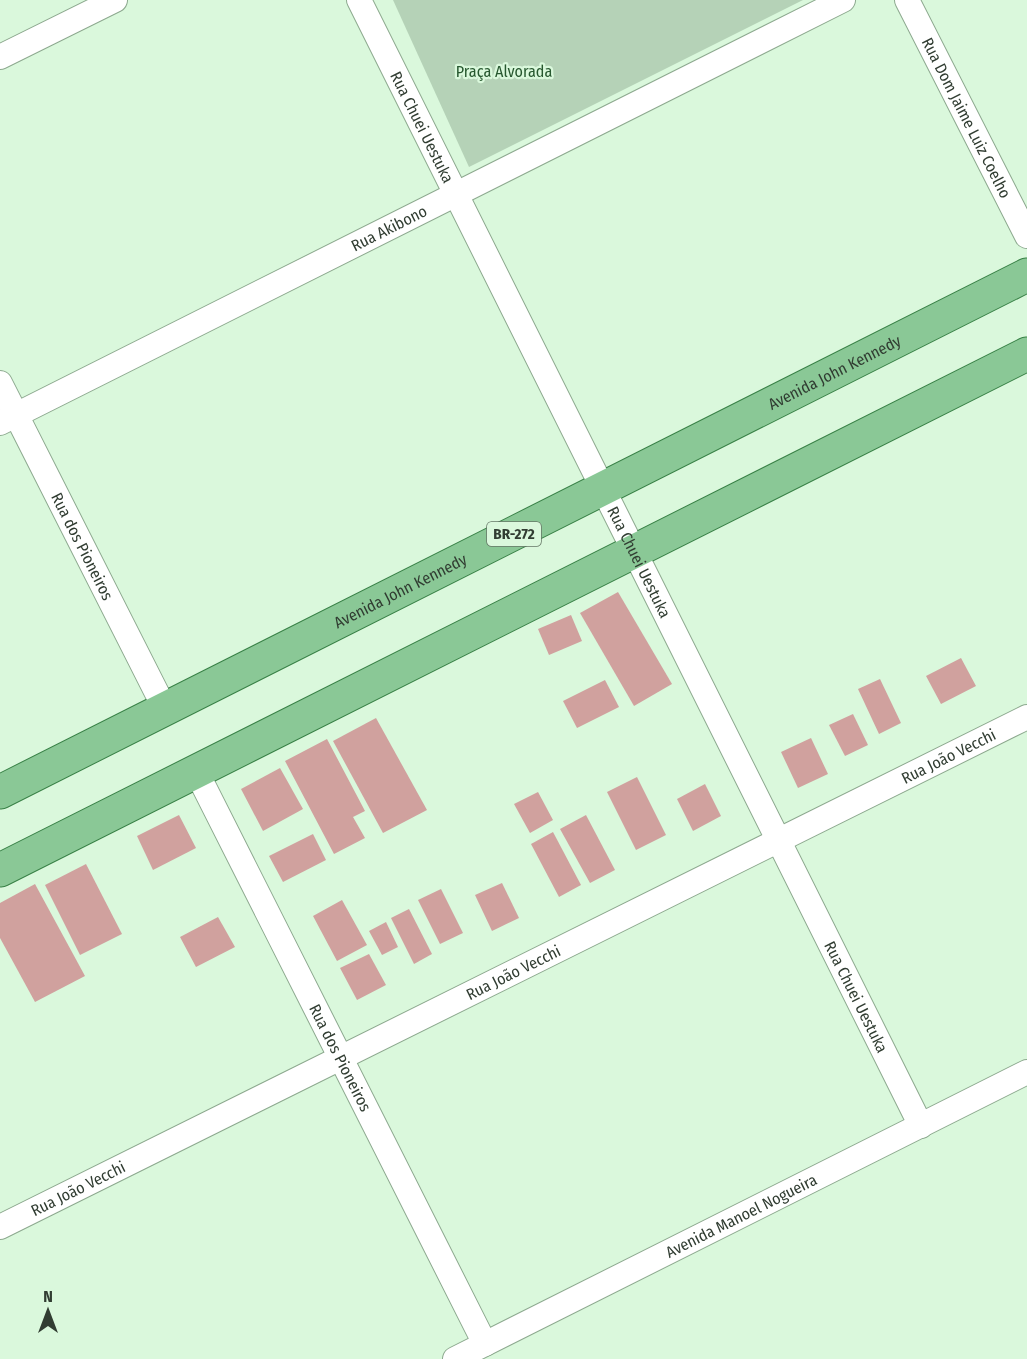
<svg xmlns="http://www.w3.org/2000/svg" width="1027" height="1359" font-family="'Fira Sans Condensed',sans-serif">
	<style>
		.green { fill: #b5d2b7 }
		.building { fill: #d0a19e }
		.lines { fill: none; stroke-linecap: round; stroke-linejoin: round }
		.minor-casing { stroke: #8da98f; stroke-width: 26 }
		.primary-casing { stroke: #388046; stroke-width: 35 }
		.minor { stroke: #fff; stroke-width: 24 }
		.primary { stroke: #8ac896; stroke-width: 33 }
		.labels { text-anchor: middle; stroke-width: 4.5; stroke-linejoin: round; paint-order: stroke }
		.shield { fill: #daf8dc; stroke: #647565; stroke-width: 1.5 }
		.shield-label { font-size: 15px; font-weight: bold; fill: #313d32 }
		.park-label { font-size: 16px; fill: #27582f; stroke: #daf8dc }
		.street-label { font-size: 16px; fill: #313d32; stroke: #daf8dc }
	</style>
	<rect width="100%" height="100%" fill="#daf8dc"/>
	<polygon class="green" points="393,0 803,0 469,167"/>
	<g class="building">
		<polygon points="618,592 672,684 634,706 580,613"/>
		<polygon points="571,615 582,641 549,655 538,629"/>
		<polygon points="961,658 976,686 941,704 926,676"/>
		<polygon points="880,679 901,723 879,734 858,689"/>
		<polygon points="605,680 619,707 577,728 563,701"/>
		<polygon points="853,714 868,745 845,756 829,725"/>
		<polygon points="376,718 427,810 383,833 333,741"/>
		<polygon points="811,738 828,774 798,788 781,752"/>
		<polygon points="327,739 365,811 353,817 365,838 334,854 285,761"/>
		<polygon points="280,768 303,809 263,831 241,789"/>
		<polygon points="637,777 666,835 636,850 607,792"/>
		<polygon points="705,784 721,816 693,831 677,799"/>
		<polygon points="538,792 553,820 530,833 514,804"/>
		<polygon points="179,815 196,848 153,870 137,836"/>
		<polygon points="586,815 615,870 590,883 560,829"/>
		<polygon points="553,832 581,885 559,897 531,844"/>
		<polygon points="313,834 326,860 283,882 269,856"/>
		<polygon points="86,864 122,934 80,955 45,885"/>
		<polygon points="502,883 519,918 492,931 475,895"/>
		<polygon points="35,884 85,976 35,1002 0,938 0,903"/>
		<polygon points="441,889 463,933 440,944 418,900"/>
		<polygon points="342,900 367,945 337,961 313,916"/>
		<polygon points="409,909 432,954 414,964 391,918"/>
		<polygon points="218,917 235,947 196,967 180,937"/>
		<polygon points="386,922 398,947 382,955 369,931"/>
		<polygon points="369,954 386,985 357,1000 340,968"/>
	</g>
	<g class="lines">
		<g class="minor-casing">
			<g id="minor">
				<path id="s1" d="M 359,0 L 921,1126"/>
				<path id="s2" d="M 907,0 L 1027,236"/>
				<polyline points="0,57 115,0"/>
				<path id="s3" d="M 0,383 L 165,709"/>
				<path id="s4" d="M 0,423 L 843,0"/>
				<path id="s5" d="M 196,771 L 485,1344"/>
				<path id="s6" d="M 0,1227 L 1027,717"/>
				<path id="s7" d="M 455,1359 L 1027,1072"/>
			</g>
		</g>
		<g class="primary-casing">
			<g id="primary">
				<path id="s8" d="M 0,792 L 1027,275"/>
				<polyline points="0,870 1027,354"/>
			</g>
		</g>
		<use href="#minor" class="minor"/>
		<use href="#primary" class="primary"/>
	</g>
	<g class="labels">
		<rect class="shield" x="487" y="522" width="54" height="24" rx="4.5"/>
		<g class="shield-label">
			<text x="514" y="539">BR-272</text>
		</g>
		<g class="park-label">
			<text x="504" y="77">Praça Alvorada</text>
		</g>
		<g class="street-label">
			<text dy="6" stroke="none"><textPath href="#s2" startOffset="132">Rua Dom Jaime Luiz Coelho</textPath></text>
			<text dy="6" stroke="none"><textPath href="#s1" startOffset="142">Rua Chuei Uestuka</textPath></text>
			<text dy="6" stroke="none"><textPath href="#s4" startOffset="435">Rua Akibono</textPath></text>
			<text dy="6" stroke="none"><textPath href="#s8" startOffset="934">Avenida John Kennedy</textPath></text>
			<text dy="6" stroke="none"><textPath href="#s3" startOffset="183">Rua dos Pioneiros</textPath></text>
			<text dy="6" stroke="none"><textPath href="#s1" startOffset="628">Rua Chuei Uestuka</textPath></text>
			<text dy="6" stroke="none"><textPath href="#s8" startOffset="448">Avenida John Kennedy</textPath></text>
			<text dy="6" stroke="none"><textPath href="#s6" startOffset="1059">Rua João Vecchi</textPath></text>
			<text dy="6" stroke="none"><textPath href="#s6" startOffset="573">Rua João Vecchi</textPath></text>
			<text dy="6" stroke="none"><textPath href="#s1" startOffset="1114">Rua Chuei Uestuka</textPath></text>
			<text dy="6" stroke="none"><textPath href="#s5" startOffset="321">Rua dos Pioneiros</textPath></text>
			<text dy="6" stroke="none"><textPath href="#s6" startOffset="87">Rua João Vecchi</textPath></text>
			<text dy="6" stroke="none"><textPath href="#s7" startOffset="320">Avenida Manoel Nogueira</textPath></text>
		</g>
	</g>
	<g transform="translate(48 1311)" stroke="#daf8dc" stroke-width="4.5" paint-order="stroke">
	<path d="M0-4.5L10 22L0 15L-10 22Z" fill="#313d32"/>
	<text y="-9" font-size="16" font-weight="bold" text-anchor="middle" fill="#313d32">N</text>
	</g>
</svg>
